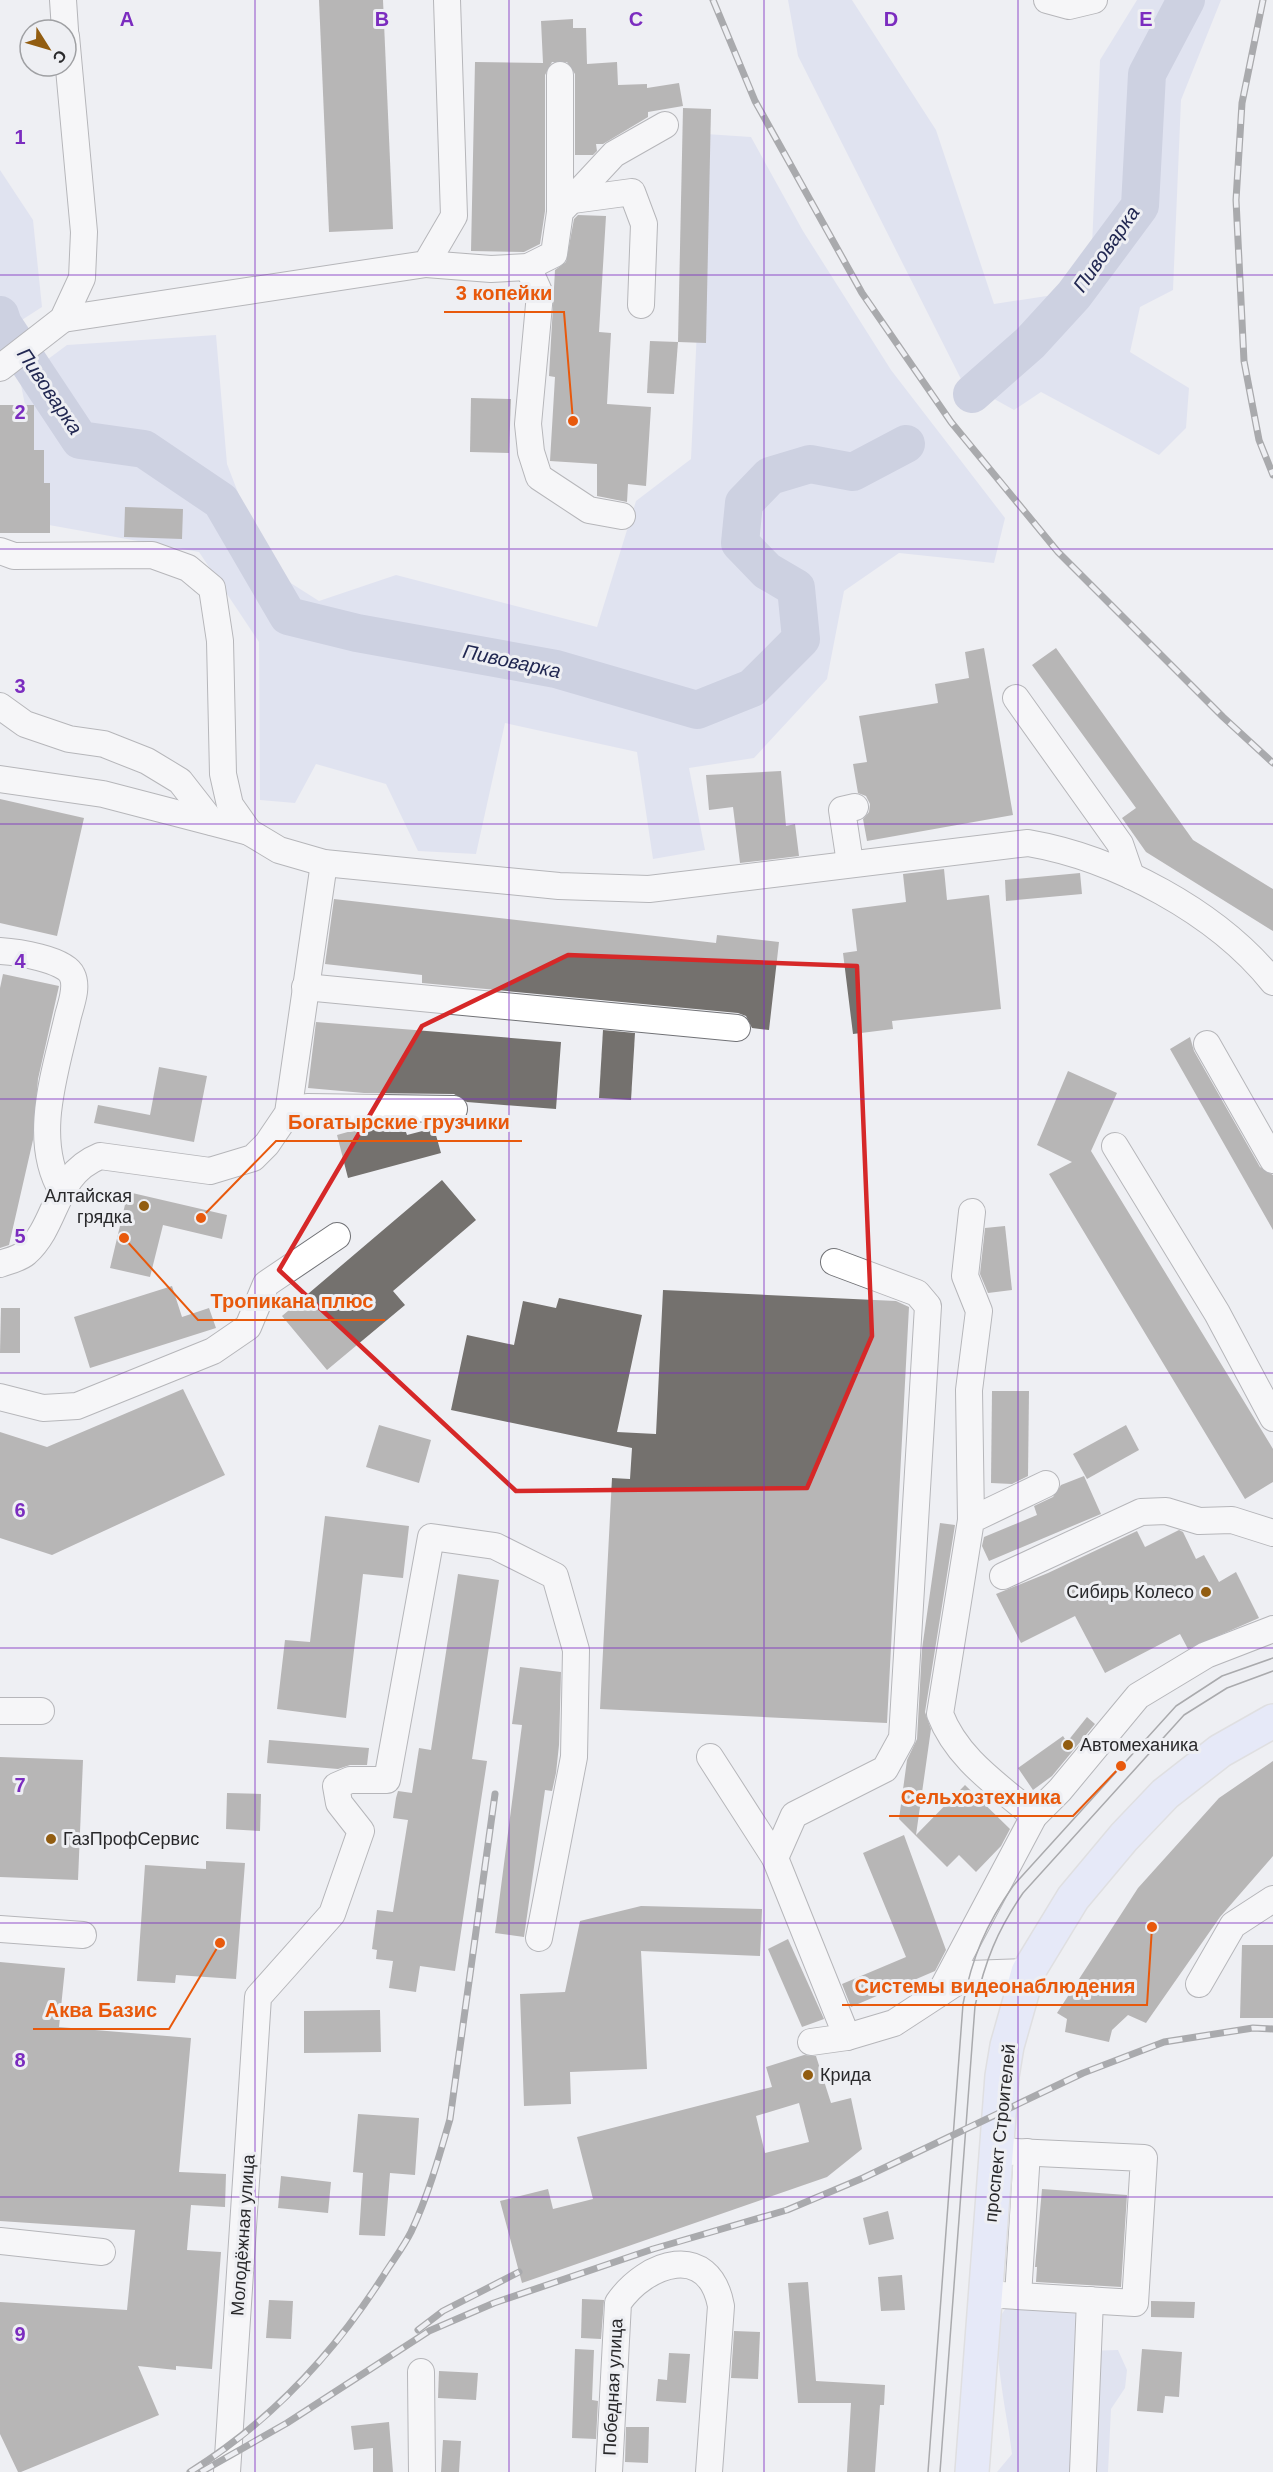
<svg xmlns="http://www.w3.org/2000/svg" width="1273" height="2472" font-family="Helvetica,sans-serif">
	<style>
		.green { fill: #cfd5ee }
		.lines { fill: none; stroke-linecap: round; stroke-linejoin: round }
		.river { stroke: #a5adcc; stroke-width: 38 }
		.building { fill: #74716e; fill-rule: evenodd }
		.minor-casing { stroke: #717276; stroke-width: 28 }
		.major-casing { stroke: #ccc; stroke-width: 36 }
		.minor { stroke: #fff; stroke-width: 26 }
		.major { stroke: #dce2fe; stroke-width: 33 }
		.tram { stroke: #565759; stroke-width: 1.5 }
		.rail-casing { stroke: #565759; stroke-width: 7 }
		.rail { stroke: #eeeff3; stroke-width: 4.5; stroke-dasharray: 14; stroke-linecap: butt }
		.marked { fill: none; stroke: #d62828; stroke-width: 4.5; stroke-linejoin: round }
		.grid { fill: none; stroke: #7b2cbf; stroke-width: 1.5; stroke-opacity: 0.55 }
		.poi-dot { fill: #925d11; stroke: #eeeff3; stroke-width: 2 }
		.labels { text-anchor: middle; stroke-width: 6; stroke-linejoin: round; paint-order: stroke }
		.poi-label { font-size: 18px; fill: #29292b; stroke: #eeeff3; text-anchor: start }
		.street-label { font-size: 18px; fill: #29292b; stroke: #eeeff3 }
		.water-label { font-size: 20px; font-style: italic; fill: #222852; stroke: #eeeff3 }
		.grid-label { font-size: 20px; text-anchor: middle; font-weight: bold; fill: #7b2cbf; stroke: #eeeff3; stroke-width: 6; stroke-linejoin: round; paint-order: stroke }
		.leader { fill: none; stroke: #e8590c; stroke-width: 2 }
		.callout-dot { fill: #e8590c; stroke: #eeeff3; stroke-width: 2 }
		.callout-label { font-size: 20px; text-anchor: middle; font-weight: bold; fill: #e8590c; stroke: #eeeff3; stroke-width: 6; stroke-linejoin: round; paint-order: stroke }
	</style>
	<rect width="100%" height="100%" fill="#eeeff3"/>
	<g class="green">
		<polygon points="788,0 852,0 936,130 994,304 1066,293 1092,246 1100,60 1137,0 1221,0 1181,100 1173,290 1140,307 1130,352 1189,388 1186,428 1159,455 1041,392 1014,410 962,381 798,56"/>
		<polygon points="706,134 751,137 803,231 891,370 1005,518 994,563 899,553 844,591 827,679 754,758 689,768 705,850 653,859 637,752 505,723 476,854 418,851 386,784 316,764 295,803 260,800 259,642 199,552 49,525 20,380 67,345 216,335 227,464 267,568 319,601 396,575 597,627 636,501 691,459"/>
		<polygon points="0,170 33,220 42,307 0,334"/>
		<path d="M 1011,2303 L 1080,2304 L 1085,2351 L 1118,2350 L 1127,2370 L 1125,2388 L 1111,2409 L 1108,2472 L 997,2472 L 1012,2454 C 1009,2423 989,2339 1002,2314 C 1004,2310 1008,2306 1011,2303 Z"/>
	</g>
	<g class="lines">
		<g class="river">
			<polyline points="0,315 3,324 80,440 144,449 221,501 288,616 357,633 556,669 697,710 752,688 801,639 796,588 767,571 740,543 744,503 770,476 810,464 853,472 906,444"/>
			<polyline points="972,394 1030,343 1074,295 1140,206 1147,74 1186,0"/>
		</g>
	</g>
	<g class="building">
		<polygon points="319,0 383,0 393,229 329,232"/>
		<polygon points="573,19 573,28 586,28 587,64 617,62 618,85 647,84 647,88 679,83 683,106 648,112 648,117 603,144 596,144 597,151 593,155 575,155 575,74 567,62 552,62 545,75 545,211 540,244 524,252 471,251 475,62 543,63 541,21"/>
		<polygon points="683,108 711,109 706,343 678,342"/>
		<polygon points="578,215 606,216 599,332 611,333 607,404 651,407 646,486 628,484 627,502 597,496 597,464 550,461 555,377 549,376 555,270 566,262 574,219"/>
		<polygon points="650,341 678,342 674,394 647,393"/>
		<polygon points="471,398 511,399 509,453 470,452"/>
		<polygon points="0,405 34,405 34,450 44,450 44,483 50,483 50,533 0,533"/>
		<polygon points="125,507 183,509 182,539 124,537"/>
		<polygon points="984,648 1013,815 867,841 863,819 869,812 870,804 866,796 858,793 853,764 867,762 859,716 938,703 935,684 969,678 965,652"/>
		<polygon points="1056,648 1193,840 1273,889 1273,931 1146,852 1122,818 1136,808 1032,665"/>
		<polygon points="781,771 786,826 795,824 799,856 740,863 733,807 709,810 706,775"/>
		<polygon points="0,799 84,818 57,936 0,923"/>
		<polygon points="944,869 947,900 989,895 1001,1009 892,1021 893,1029 853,1034 843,953 857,951 852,909 906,902 903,874"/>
		<polygon points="1080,873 1082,894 1006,901 1005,880"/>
		<polygon points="334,899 716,943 717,935 779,942 769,1030 752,1028 746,1016 738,1013 422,983 422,975 325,964"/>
		<polygon points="3,974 59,986 38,1079 33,1140 9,1245 0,1248 0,988"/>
		<polygon points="316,1022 561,1042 556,1109 467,1102 454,1094 364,1093 308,1088"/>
		<polygon points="603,1030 635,1033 631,1100 599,1098"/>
		<polygon points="1190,1037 1194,1051 1260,1167 1273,1175 1273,1230 1170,1049"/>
		<polygon points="159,1067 207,1076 194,1142 94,1123 98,1105 150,1115"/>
		<polygon points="1068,1071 1117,1093 1091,1151 1273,1449 1273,1482 1245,1499 1049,1174 1072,1162 1037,1145"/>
		<polygon points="380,1123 403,1123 407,1135 434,1128 441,1153 348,1178 337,1135"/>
		<polygon points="442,1180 476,1220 393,1291 405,1305 327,1370 282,1316"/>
		<polygon points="128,1192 227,1215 222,1239 163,1225 150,1277 110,1268"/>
		<polygon points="1005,1226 1012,1290 988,1293 980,1274 985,1228"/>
		<polygon points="172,1286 182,1317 209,1308 216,1328 90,1368 74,1317"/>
		<polygon points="663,1290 896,1301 909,1307 887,1723 600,1709 612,1478 630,1479 632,1448 451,1410 467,1335 514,1345 523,1301 556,1308 559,1298 642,1315 617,1432 656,1434"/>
		<polygon points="1,1308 20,1308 20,1353 0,1353"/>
		<polygon points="183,1389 225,1475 52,1555 0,1538 0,1432 47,1447"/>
		<polygon points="992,1391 1029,1391 1028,1476 1012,1484 991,1483"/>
		<polygon points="379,1425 431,1440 419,1483 366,1467"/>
		<polygon points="1126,1425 1139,1450 1087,1479 1073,1454"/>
		<polygon points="1084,1476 1101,1514 989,1561 982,1546 984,1537 1037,1515 1034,1506 1053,1497 1061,1485"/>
		<polygon points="325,1516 409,1526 403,1578 363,1574 346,1718 277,1709 285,1640 310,1642"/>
		<polygon points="940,1523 955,1525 925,1712 931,1729 916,1835 965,1785 1010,1829 1001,1846 976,1872 959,1855 947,1867 899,1819 907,1760 917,1739 922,1649"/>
		<polygon points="1179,1530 1183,1532 1196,1559 1204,1555 1219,1582 1236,1572 1259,1618 1188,1649 1180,1634 1105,1673 1075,1616 1021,1643 996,1594 1048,1573 1137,1531 1145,1547"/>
		<polygon points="458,1574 499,1580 472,1759 487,1761 455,1971 420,1966 416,1992 389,1988 393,1961 376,1959 377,1950 372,1949 377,1910 393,1912 408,1820 393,1818 396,1798 398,1791 412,1793 419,1748 431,1750"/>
		<polygon points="520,1667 561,1672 559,1745 556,1773 552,1791 545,1790 524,1937 495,1933 522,1725 512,1724"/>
		<polygon points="1087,1717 1095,1724 1052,1776 1033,1790 1018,1768 1063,1736 1067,1742"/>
		<polygon points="269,1740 369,1748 367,1765 350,1765 338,1769 267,1763"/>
		<polygon points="0,1757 83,1760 78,1880 0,1877"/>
		<polygon points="1273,1761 1273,1856 1220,1917 1146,2023 1128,2015 1112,2030 1109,2042 1065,2032 1067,2019 1057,2013 1138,1888 1219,1798"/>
		<polygon points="227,1793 261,1794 260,1831 226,1829"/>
		<polygon points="904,1835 946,1950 935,1971 851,2007 842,1984 906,1957 863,1853"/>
		<polygon points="206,1861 245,1863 236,1979 176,1975 175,1983 137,1981 145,1865 206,1869"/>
		<polygon points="641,1906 762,1909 760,1956 641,1951 647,2069 570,2072 571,2104 524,2106 520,1994 565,1992 580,1921"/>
		<polygon points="788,1939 824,2019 802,2027 768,1949"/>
		<polygon points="1242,1945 1273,1945 1273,2018 1240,2018"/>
		<polygon points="0,1962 65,1968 59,2027 191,2038 179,2172 226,2174 225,2207 191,2205 187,2250 221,2252 212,2369 176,2366 176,2370 138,2366 159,2415 21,2472 18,2472 0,2434 0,2302 127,2310 135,2230 0,2221"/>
		<polygon points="380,2010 381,2052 304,2053 304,2011"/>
		<path d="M 804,2055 L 816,2056 L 831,2103 L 851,2098 L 862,2149 L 827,2177 L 522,2283 L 500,2201 L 548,2189 L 553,2209 L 593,2199 L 577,2137 L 772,2087 L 766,2067 ZM 799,2103 L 809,2142 L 765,2153 L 756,2116 Z"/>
		<polygon points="358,2114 419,2118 415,2175 390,2173 385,2236 359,2235 363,2173 353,2172"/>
		<polygon points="281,2176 331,2182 328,2213 278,2208"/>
		<polygon points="1042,2189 1127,2195 1121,2287 1036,2282 1037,2267 1035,2267"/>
		<polygon points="888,2211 894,2239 869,2245 863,2218"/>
		<polygon points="902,2275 905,2310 881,2311 878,2277"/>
		<polygon points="808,2282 816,2381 885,2385 884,2405 880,2405 875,2472 847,2472 851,2403 798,2403 788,2283"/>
		<polygon points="582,2299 604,2300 601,2339 581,2338"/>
		<polygon points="269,2300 293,2301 291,2339 266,2338"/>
		<polygon points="1151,2301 1195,2302 1194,2318 1151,2317"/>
		<polygon points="734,2331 760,2332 758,2379 731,2378"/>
		<polygon points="575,2349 594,2350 592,2400 598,2401 596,2439 572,2438"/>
		<polygon points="1142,2349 1182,2352 1179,2397 1165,2396 1163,2413 1137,2411"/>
		<polygon points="669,2353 690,2354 686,2403 656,2401 658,2379 667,2380"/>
		<polygon points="439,2371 478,2373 476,2400 438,2398"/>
		<polygon points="389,2422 393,2472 373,2472 373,2448 354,2450 351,2426"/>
		<polygon points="626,2427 649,2427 648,2463 625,2462"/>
		<polygon points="443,2440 461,2441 459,2472 441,2472"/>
	</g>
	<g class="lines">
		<g class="minor-casing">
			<g id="minor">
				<polyline points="63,0 65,30"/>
				<polyline points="1047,0 1069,6 1094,0"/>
				<polyline points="560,75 560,212"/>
				<polyline points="573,200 632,192 644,224 641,305"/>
				<polyline points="426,264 491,269 528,267 554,254 560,212 614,154 665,125"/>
				<polyline points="528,267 540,294 528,424 531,452 539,477 589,510 622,516"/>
				<polyline points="63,319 426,264 454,216 447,0"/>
				<polyline points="0,368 63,319 82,278 84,232 66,36"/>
				<path d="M 0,551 L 14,556 L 152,555 L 188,568 L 212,588 L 220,641 L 223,774 L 230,805 L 249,832 L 279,850 L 324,863 L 559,886 L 649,889 L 1028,843 C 1115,858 1217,912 1273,982"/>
				<polyline points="1016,698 1120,844 1131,876"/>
				<polyline points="0,706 25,724 69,739 104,744 147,761 180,781 212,822"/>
				<polyline points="0,779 103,794 249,832"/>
				<polyline points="850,863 842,810 855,807"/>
				<path d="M 0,951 C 16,952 65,959 72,975 C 78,987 71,1004 68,1016 C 56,1070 31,1139 62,1191"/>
				<polyline points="305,987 737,1028"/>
				<polyline points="1207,1044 1273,1160"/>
				<polyline points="288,1113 307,1107 454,1109"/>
				<polyline points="1115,1146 1217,1313 1273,1418"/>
				<path d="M 0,1264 C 8,1261 19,1259 26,1253 C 59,1223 53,1175 100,1156 L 210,1171 L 253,1158 L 267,1144 L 288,1113 L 324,863"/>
				<polyline points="0,1397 43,1408 77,1406 213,1351 248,1327 266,1284 337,1236"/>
				<polyline points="971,1520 969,1390 979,1311 965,1276 972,1212"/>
				<polyline points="1003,1576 1141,1512 1166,1511 1199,1521 1232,1520 1273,1533"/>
				<polyline points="0,1711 41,1711"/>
				<polyline points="710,1757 775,1858 847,2037"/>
				<path d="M 1034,1816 C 998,1785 957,1759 940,1714 L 971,1520 L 1046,1484"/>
				<polyline points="775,1858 794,1815 885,1769 902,1738 928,1306 917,1293 834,1262"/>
				<polyline points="0,1929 83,1935"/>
				<polyline points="1199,1984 1233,1925 1273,1899"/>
				<polyline points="940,1993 1034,1816 1060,1790 1138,1696 1206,1655 1273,1629"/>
				<polyline points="811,2042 847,2037 894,2023 969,1974 1028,1972"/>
				<polyline points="0,2241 102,2252"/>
				<polyline points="985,2294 1135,2303 1144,2158 995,2151"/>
				<polyline points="1018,2296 1027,2152"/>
				<polyline points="421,2372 422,2472"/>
				<polyline points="227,2472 258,1997 332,1914 361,1831 339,1803 336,1786 350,1780 387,1780 431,1537 495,1546 555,1576 576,1650 574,1757 539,1938"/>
				<path d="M 609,2472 L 618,2303 C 646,2262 709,2241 721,2306 L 709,2472"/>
				<polyline points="1083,2472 1090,2300"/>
			</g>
		</g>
		<g class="major-casing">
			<polyline id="major" points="972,2472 1002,2076 1007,2046 1028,1972 1073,1898 1124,1837 1165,1794 1220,1751 1273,1721"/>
		</g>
		<use href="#minor" class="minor"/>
		<use href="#major" class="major"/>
		<g class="tram">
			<path d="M 928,2472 L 963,2004 C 972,1957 986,1925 1013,1886 L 1176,1706 L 1222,1676 L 1273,1658"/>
			<path d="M 940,2472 L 975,2006 C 985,1961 997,1931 1023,1893 L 1184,1715 L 1227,1688 L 1273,1671"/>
		</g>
		<g class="rail-casing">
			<g id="rail">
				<polyline points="713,0 755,101 862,293 951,422 1058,552 1223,717 1273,763"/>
				<polyline points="1263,0 1242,103 1236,200 1244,361 1259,440 1273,475"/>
				<polyline points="418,2330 443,2311 519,2272"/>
				<path d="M 190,2472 C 270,2422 331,2357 382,2278 C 391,2263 403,2248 411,2232 C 428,2196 439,2157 450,2119 L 495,1794"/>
				<polyline points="201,2472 287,2423 429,2331 494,2303 653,2249 787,2210 863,2178 1083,2073 1164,2042 1253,2028 1273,2029"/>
			</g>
		</g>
		<use href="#rail" class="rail"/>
	</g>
	<path d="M0 0H1273V2472H0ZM 568,955 L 857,966 L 872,1336 L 807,1488 L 516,1491 L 279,1270 L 422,1026 Z" fill="#eeeff3" fill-opacity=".55" fill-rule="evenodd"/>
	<path class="marked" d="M 568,955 L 857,966 L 872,1336 L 807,1488 L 516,1491 L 279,1270 L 422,1026 Z"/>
	<path class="grid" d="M 255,0 L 255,2472M 509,0 L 509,2472M 764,0 L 764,2472M 1018,0 L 1018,2472M 0,275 L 1273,275M 0,549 L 1273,549M 0,824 L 1273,824M 0,1099 L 1273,1099M 0,1373 L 1273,1373M 0,1648 L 1273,1648M 0,1923 L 1273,1923M 0,2197 L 1273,2197"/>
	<g class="poi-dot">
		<circle cx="144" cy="1206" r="6"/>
		<circle cx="1206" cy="1592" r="6"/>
		<circle cx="1068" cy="1745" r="6"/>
		<circle cx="51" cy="1839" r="6"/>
		<circle cx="808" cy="2075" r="6"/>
	</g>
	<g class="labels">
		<g class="poi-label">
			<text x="132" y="1202" text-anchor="end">Алтайская<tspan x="132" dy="21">грядка</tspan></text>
			<text x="1194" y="1598" text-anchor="end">Сибирь Колесо</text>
			<text x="1080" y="1751">Автомеханика</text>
			<text x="63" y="1845">ГазПрофСервис</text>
			<text x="820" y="2081">Крида</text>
		</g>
		<g class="street-label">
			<text transform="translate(1000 2133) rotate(-84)" y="6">проспект Строителей</text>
			<text transform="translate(243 2235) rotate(-86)" y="6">Молодёжная улица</text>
			<text transform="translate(613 2387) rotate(-87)" y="6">Победная улица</text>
		</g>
		<g class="water-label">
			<text transform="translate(1106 249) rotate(-55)" y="7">Пивоварка</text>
			<text transform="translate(50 391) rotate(56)" y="7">Пивоварка</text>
			<text transform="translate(512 661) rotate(12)" y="7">Пивоварка</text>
		</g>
	</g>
	<g class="grid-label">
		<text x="127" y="26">A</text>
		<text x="382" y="26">B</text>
		<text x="636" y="26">C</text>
		<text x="891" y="26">D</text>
		<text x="1146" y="26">E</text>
		<text x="20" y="144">1</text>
		<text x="20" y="419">2</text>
		<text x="20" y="693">3</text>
		<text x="20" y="968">4</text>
		<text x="20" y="1243">5</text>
		<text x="20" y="1517">6</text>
		<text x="20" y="1792">7</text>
		<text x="20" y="2067">8</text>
		<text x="20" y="2341">9</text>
	</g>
	<path class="leader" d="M573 421L564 312H444M201 1218L276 1141H522M124 1238L198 1320H385M1121 1766L1073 1816H889M1152 1927L1147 2005H842M220 1943L169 2029H33"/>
	<g class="callout-dot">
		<circle cx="573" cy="421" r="6"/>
		<circle cx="201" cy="1218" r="6"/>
		<circle cx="124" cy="1238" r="6"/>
		<circle cx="1121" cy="1766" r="6"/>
		<circle cx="1152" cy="1927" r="6"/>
		<circle cx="220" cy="1943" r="6"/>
	</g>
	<g class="callout-label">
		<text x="504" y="300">3 копейки</text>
		<text x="399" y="1129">Богатырские грузчики</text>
		<text x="292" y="1308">Тропикана плюс</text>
		<text x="981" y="1804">Сельхозтехника</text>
		<text x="995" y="1993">Системы видеонаблюдения</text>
		<text x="101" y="2017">Аква Базис</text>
	</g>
	<g transform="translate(48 48) rotate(127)"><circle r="28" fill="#eeeff3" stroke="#9fa0a3" stroke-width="1.5"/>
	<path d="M0-4.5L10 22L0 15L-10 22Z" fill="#925d11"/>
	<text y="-9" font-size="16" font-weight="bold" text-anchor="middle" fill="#29292b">С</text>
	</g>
</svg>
